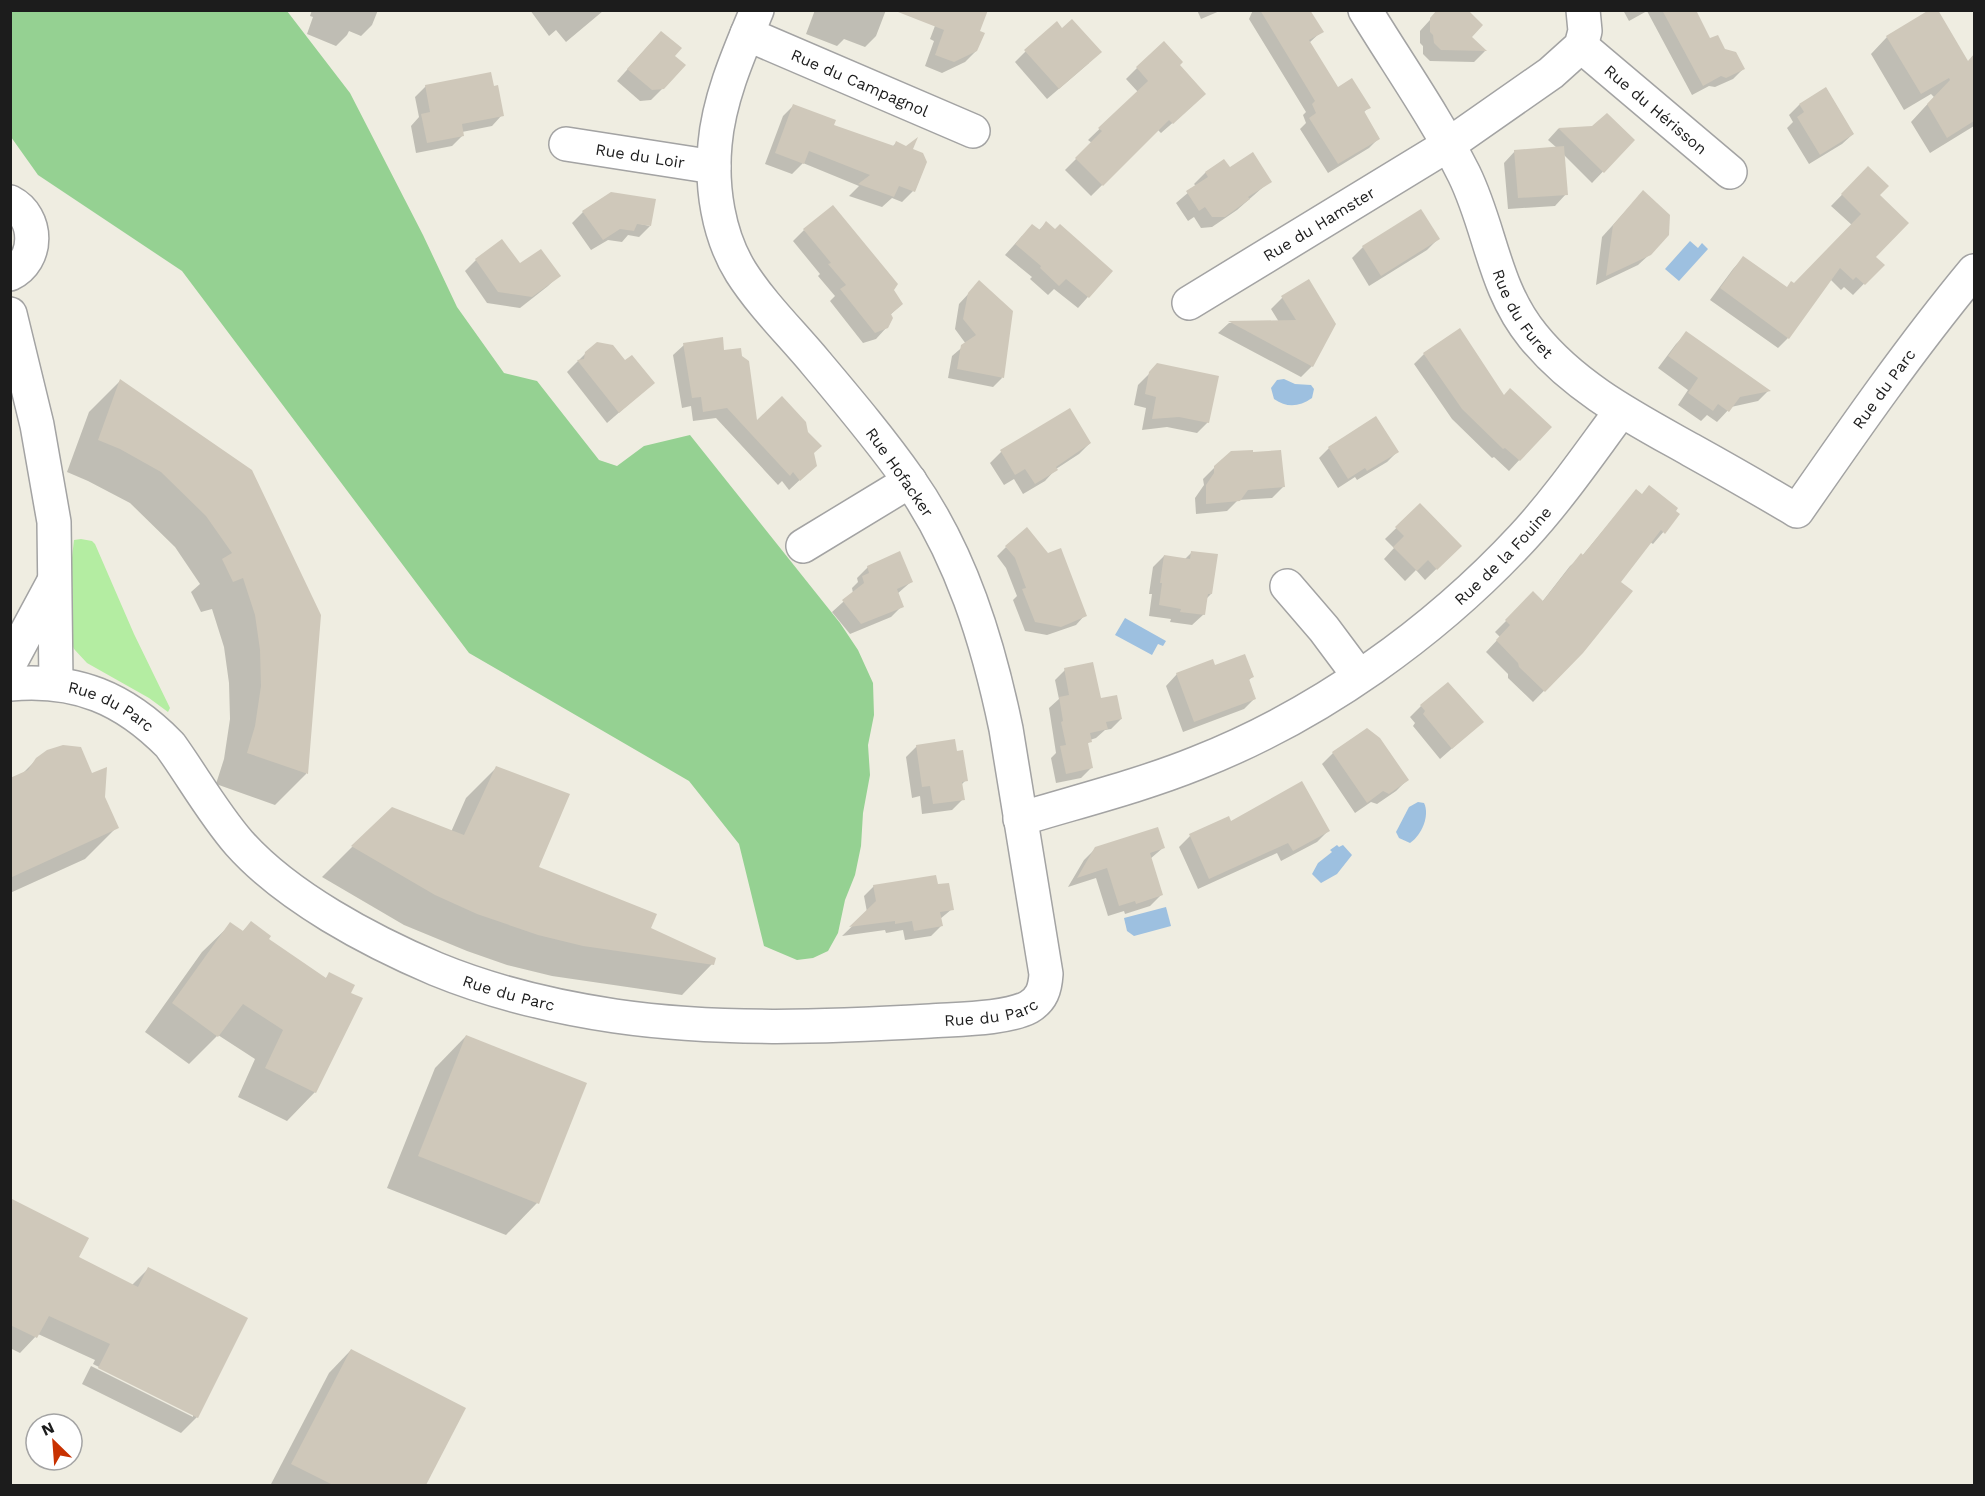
<svg xmlns="http://www.w3.org/2000/svg" width="1985" height="1496" font-family="'Work Sans',sans-serif">
	<style>
		.grass { fill: #b4eda2 }
		.forest { fill: #95d192 }
		.water { fill: #9dc0e0 }
		.shadow { fill: #0003 }
		.building { fill: #cfc8ba }
		.lines { fill: none; stroke-linecap: round; stroke-linejoin: round }
		.minor-casing { stroke: #a3a3a3; stroke-width: 36 }
		.minor { stroke: #fff; stroke-width: 33 }
		.labels { text-anchor: middle; stroke-width: 5; stroke-linejoin: round; paint-order: stroke }
		.street-label { font-size: 16px; fill: #1c1c1c; stroke: #fff }
	</style>
	<rect width="100%" height="100%" fill="#efede1"/>
	<polygon class="grass" points="81,539 92,541 95,544 134,634 170,708 168,712 149,698 87,663 74,649 66,633 68,591 74,540"/>
	<polygon class="forest" points="10,11 287,11 350,93 423,235 457,307 504,373 537,381 599,460 617,466 644,446 690,435 840,623 858,650 873,683 874,715 868,745 870,775 863,813 861,846 855,875 845,900 838,933 828,951 813,958 797,960 764,946 739,844 689,781 469,653 182,271 38,175 11,137"/>
	<g class="water">
		<polygon points="1690,241 1698,248 1702,243 1708,249 1679,281 1665,269"/>
		<path d="M 1284,379 L 1295,384 L 1311,385 L 1314,389 L 1312,398 C 1299,407 1287,408 1274,399 L 1271,388 L 1277,380 Z"/>
		<polygon points="1125,618 1166,641 1163,646 1158,644 1152,655 1115,635"/>
		<path d="M 1418,802 L 1424,803 C 1430,815 1422,835 1410,843 L 1399,838 L 1396,832 L 1409,807 Z"/>
		<polygon points="1337,845 1339,847 1343,845 1352,855 1337,874 1321,883 1312,874 1318,863 1332,852 1330,850"/>
		<polygon points="1166,907 1171,926 1134,936 1127,931 1124,918"/>
	</g>
	<g class="shadow">
		<polygon points="312,10 378,10 372,25 361,36 349,31 347,35 336,46 307,34 313,17 310,16"/>
		<polygon points="530,10 602,10 603,11 566,42 556,30 549,36"/>
		<polygon points="815,10 886,10 876,36 865,47 844,39 837,46 806,34"/>
		<polygon points="941,10 978,31 976,51 965,62 942,73 925,66 934,41 930,39"/>
		<polygon points="1197,10 1222,10 1201,19"/>
		<polygon points="1253,10 1308,10 1322,31 1309,43 1337,89 1369,107 1363,113 1379,138 1369,148 1328,173 1300,129 1306,123 1303,115 1306,112 1249,19"/>
		<polygon points="1439,10 1485,51 1474,62 1430,61 1423,54 1423,46 1420,43 1420,31"/>
		<polygon points="1623,10 1694,10 1709,40 1744,68 1733,79 1715,87 1709,86 1692,95 1647,11 1629,21"/>
		<polygon points="1936,10 1974,75 1974,126 1930,153 1911,122 1934,97 1931,94 1904,110 1871,54 1887,37"/>
		<polygon points="650,44 672,56 663,88 651,100 640,101 617,81"/>
		<polygon points="1026,51 1089,63 1047,99 1015,62"/>
		<polygon points="1151,54 1178,65 1193,105 1161,133 1158,130 1091,196 1065,170 1092,143 1088,140 1138,92 1126,79"/>
		<polygon points="426,86 502,115 492,126 462,132 463,135 452,146 416,153 411,126 419,117 415,97"/>
		<polygon points="1826,89 1853,134 1842,144 1809,164 1787,128 1793,122 1789,115 1799,105"/>
		<polygon points="794,105 832,126 892,147 896,143 911,150 913,191 902,202 892,198 882,207 849,196 859,186 803,163 792,174 765,164 783,116"/>
		<polygon points="1593,127 1633,140 1592,183 1563,154 1566,194 1555,206 1508,209 1504,163 1515,151 1557,148 1548,140 1558,129"/>
		<polygon points="1224,161 1229,169 1270,181 1237,210 1212,227 1201,228 1194,217 1188,221 1176,203 1196,186 1194,184 1205,173"/>
		<polygon points="1868,168 1878,195 1874,257 1882,265 1853,295 1844,287 1841,290 1830,279 1788,338 1778,348 1710,300 1733,269 1743,258 1787,288 1794,285 1852,225 1831,206"/>
		<polygon points="1643,192 1650,254 1638,265 1596,285 1602,237"/>
		<polygon points="583,212 650,226 639,237 628,235 622,242 608,240 591,250 572,223"/>
		<polygon points="1046,223 1111,271 1078,308 1054,289 1048,295 1030,279 1032,277 1005,255 1022,236 1038,231"/>
		<polygon points="804,230 892,290 902,304 890,315 887,327 876,339 863,343 830,301 835,296 818,276 820,274 793,241"/>
		<polygon points="1438,239 1427,250 1369,286 1352,258 1363,247"/>
		<polygon points="476,260 520,265 559,275 548,286 520,308 487,303 465,271"/>
		<polygon points="1308,281 1334,324 1312,366 1301,377 1218,333 1229,323 1279,322 1271,309 1282,298"/>
		<polygon points="970,292 1002,378 993,387 948,378 952,356 966,344 955,329 959,304"/>
		<polygon points="1687,333 1768,391 1758,401 1731,407 1717,422 1707,415 1701,421 1678,405 1688,390 1658,368 1676,344"/>
		<polygon points="684,345 723,352 756,423 812,454 804,476 789,490 782,481 778,485 716,418 693,421 691,406 682,408 673,355"/>
		<polygon points="586,353 624,363 653,383 607,423 567,372"/>
		<polygon points="1424,354 1503,397 1550,427 1509,471 1494,457 1492,458 1452,419 1414,364"/>
		<polygon points="1158,365 1208,422 1197,433 1167,427 1142,430 1146,408 1134,405 1138,385"/>
		<polygon points="120,381 320,615 306,774 275,805 216,784 224,759 230,719 229,683 224,647 212,609 201,612 191,592 200,584 175,547 130,503 88,481 67,472 89,412"/>
		<polygon points="1090,443 1079,454 1056,469 1045,481 1023,494 1014,479 1004,485 990,463 1001,452"/>
		<polygon points="1329,448 1397,452 1387,462 1357,480 1355,477 1338,488 1319,458"/>
		<polygon points="1215,467 1283,487 1272,498 1238,500 1227,511 1196,514 1195,498 1204,485 1203,479"/>
		<polygon points="1636,491 1678,515 1653,544 1650,542 1619,582 1582,652 1533,702 1508,678 1508,674 1486,652 1500,637 1495,632 1533,594 1542,602 1570,566 1582,556"/>
		<polygon points="1420,505 1460,546 1425,580 1416,570 1405,581 1384,559 1394,548 1385,539"/>
		<polygon points="1006,547 1085,615 1076,625 1047,635 1025,631 1013,600 1017,596 1006,568 997,556"/>
		<polygon points="1192,552 1211,594 1206,599 1204,614 1192,625 1170,622 1171,619 1149,616 1152,594 1149,594 1153,567 1164,556 1185,559"/>
		<polygon points="868,567 912,581 897,594 902,606 891,617 850,634 832,612 853,593 852,588 858,582 857,578"/>
		<polygon points="1215,667 1252,677 1248,681 1255,698 1244,709 1183,732 1166,686 1177,674"/>
		<polygon points="1065,670 1121,719 1111,729 1105,730 1096,738 1090,740 1087,745 1091,768 1081,778 1056,783 1051,758 1056,753 1049,708 1059,699 1055,680"/>
		<polygon points="1421,706 1482,722 1440,759 1413,726 1415,723 1410,717"/>
		<polygon points="1367,730 1407,780 1396,791 1377,804 1371,802 1355,813 1322,764 1333,753"/>
		<polygon points="917,746 966,780 961,785 963,799 952,810 922,814 920,796 912,798 906,757"/>
		<polygon points="37,759 103,797 117,827 85,859 10,893 10,779 22,774"/>
		<polygon points="496,768 537,867 712,964 682,995 552,976 507,965 467,951 404,925 322,877 352,847 451,832 466,798"/>
		<polygon points="1228,818 1230,823 1328,831 1317,842 1281,861 1277,853 1198,889 1179,847 1190,836"/>
		<polygon points="1164,847 1150,859 1161,895 1150,906 1125,914 1124,911 1108,916 1096,878 1068,887 1084,860 1096,848"/>
		<polygon points="874,886 937,886 952,909 940,919 941,926 931,936 905,940 903,930 886,933 885,930 842,936 867,912 864,896"/>
		<polygon points="251,923 267,939 325,979 330,974 315,1092 287,1121 238,1097 255,1059 218,1035 189,1064 145,1032 202,952 231,924 242,932"/>
		<polygon points="466,1036 537,1203 506,1235 387,1188 435,1068"/>
		<polygon points="10,1200 77,1258 131,1286 148,1269 197,1417 181,1433 82,1384 91,1366 193,1417 193,1414 93,1364 95,1360 38,1334 20,1353 10,1348"/>
		<polygon points="351,1350 464,1409 424,1486 270,1486 329,1373"/>
	</g>
	<g class="building">
		<polygon points="899,10 988,10 980,31 985,33 977,51 954,62 935,55 944,30 898,12"/>
		<polygon points="1260,10 1310,10 1324,32 1309,40 1338,87 1352,78 1371,108 1364,111 1380,139 1338,164 1309,118 1316,113 1312,104 1315,101"/>
		<polygon points="1437,10 1468,10 1483,25 1472,37 1487,51 1441,50 1434,43 1433,35 1430,32 1430,18"/>
		<polygon points="1662,10 1696,10 1710,38 1718,35 1725,49 1736,52 1745,69 1726,78 1721,76 1703,86"/>
		<polygon points="1929,10 1938,10 1968,61 1974,54 1974,121 1947,138 1927,104 1950,80 1949,78 1921,94 1886,36"/>
		<polygon points="1072,19 1102,52 1059,89 1024,50 1057,21 1062,28"/>
		<polygon points="661,31 682,48 675,56 686,65 664,89 652,90 627,69"/>
		<polygon points="1164,41 1183,62 1180,65 1206,94 1173,124 1169,120 1103,186 1075,158 1102,131 1098,128 1148,81 1136,67"/>
		<polygon points="491,72 494,86 498,85 504,116 462,124 464,136 427,143 421,114 430,112 425,85"/>
		<polygon points="1826,87 1854,134 1820,155 1797,117 1804,112 1799,104"/>
		<polygon points="793,104 836,120 834,125 894,146 896,141 906,146 918,137 913,149 923,153 927,162 915,192 899,186 894,197 858,184 870,175 809,151 804,164 775,153"/>
		<polygon points="1607,113 1635,140 1604,173 1558,128 1592,126"/>
		<polygon points="1564,146 1568,195 1518,198 1514,150"/>
		<polygon points="1253,152 1272,182 1248,197 1250,199 1225,217 1212,217 1205,207 1199,211 1186,191 1208,177 1205,172 1224,159 1230,167"/>
		<polygon points="1868,166 1889,186 1880,195 1909,223 1876,257 1885,265 1865,285 1856,277 1853,280 1840,268 1789,339 1720,288 1743,256 1787,287 1791,281 1794,283 1861,214 1841,194"/>
		<polygon points="1643,190 1670,215 1669,235 1651,255 1606,276 1613,225"/>
		<polygon points="611,192 656,199 651,226 637,224 634,231 620,229 603,240 582,211"/>
		<polygon points="833,205 898,284 894,290 903,304 891,314 893,318 888,328 875,333 840,289 846,285 828,264 831,263 803,229"/>
		<polygon points="1421,209 1440,239 1381,276 1362,246"/>
		<polygon points="1046,221 1055,229 1060,224 1113,271 1089,298 1066,279 1059,286 1040,268 1041,266 1015,244 1032,224 1040,230"/>
		<polygon points="502,239 520,263 541,249 561,276 532,297 498,292 475,259"/>
		<polygon points="1309,279 1336,324 1313,367 1228,321 1296,320 1281,296"/>
		<polygon points="979,280 1013,311 1004,378 957,369 961,345 976,335 963,319 968,293"/>
		<polygon points="1460,328 1504,395 1510,388 1552,427 1520,461 1505,448 1503,449 1462,409 1423,353"/>
		<polygon points="1686,331 1771,391 1740,397 1729,412 1718,404 1713,411 1688,393 1698,378 1668,356"/>
		<polygon points="723,337 724,350 741,348 742,356 749,361 757,420 782,396 806,422 808,432 822,446 814,453 817,466 800,481 793,472 790,476 727,408 703,412 701,397 692,398 683,343"/>
		<polygon points="597,342 613,345 625,360 632,355 655,383 619,413 577,360 584,359 585,352"/>
		<polygon points="1157,363 1219,376 1209,423 1179,417 1152,419 1156,397 1145,394 1149,372"/>
		<polygon points="120,379 252,470 321,615 308,774 247,753 255,726 261,686 260,650 255,615 243,578 233,582 222,559 232,553 206,516 161,472 120,449 98,440"/>
		<polygon points="1070,408 1091,443 1056,467 1058,470 1035,484 1025,469 1015,475 1000,450"/>
		<polygon points="1376,416 1399,452 1367,471 1365,468 1348,479 1328,447"/>
		<polygon points="1253,450 1253,452 1281,450 1285,487 1248,490 1240,501 1206,504 1206,485 1214,473 1214,466 1231,451"/>
		<polygon points="1649,485 1678,508 1676,511 1680,514 1665,534 1661,530 1621,582 1633,591 1583,653 1545,692 1519,667 1518,663 1496,640 1510,625 1505,620 1533,591 1543,601 1581,553 1583,555 1636,489 1642,494"/>
		<polygon points="1420,503 1462,546 1437,570 1428,560 1417,571 1393,547 1404,536 1395,527"/>
		<polygon points="1027,527 1048,553 1061,548 1087,616 1061,627 1035,622 1022,589 1026,588 1015,558 1005,546"/>
		<polygon points="900,551 913,582 897,589 904,607 861,624 842,600 864,583 862,576 869,573 867,566"/>
		<polygon points="1191,551 1218,554 1212,594 1208,594 1205,615 1180,612 1181,609 1159,605 1162,583 1160,583 1164,555 1190,559"/>
		<polygon points="1245,654 1254,677 1249,679 1256,699 1194,722 1176,673 1213,659 1215,665"/>
		<polygon points="1093,662 1101,698 1117,695 1122,719 1106,722 1108,729 1090,733 1092,742 1088,743 1093,768 1066,774 1060,746 1066,745 1061,722 1063,721 1059,697 1069,695 1064,668"/>
		<polygon points="1448,682 1484,722 1452,749 1423,714 1425,711 1420,705"/>
		<polygon points="1367,728 1380,738 1409,780 1389,794 1383,791 1367,803 1332,752"/>
		<polygon points="955,739 957,751 963,750 968,781 962,782 965,800 933,804 930,786 922,787 916,745"/>
		<polygon points="63,745 81,747 92,773 107,767 105,797 119,828 10,878 10,778 28,770 36,758 47,750"/>
		<polygon points="496,766 570,794 539,867 657,914 651,928 716,958 714,965 583,946 538,935 477,914 435,895 351,846 392,807 464,835"/>
		<polygon points="1302,781 1330,831 1293,851 1288,843 1209,879 1189,834 1229,816 1231,821"/>
		<polygon points="1158,827 1165,848 1150,853 1163,895 1136,904 1135,901 1119,906 1107,868 1077,878 1095,847"/>
		<polygon points="936,875 938,884 949,883 954,910 940,912 943,926 914,931 912,921 895,924 895,921 849,927 876,901 873,885"/>
		<polygon points="251,921 271,936 269,939 326,978 329,972 355,985 351,993 363,998 316,1093 265,1068 283,1030 243,1004 218,1037 172,1003 230,922 243,931"/>
		<polygon points="466,1035 587,1083 539,1204 418,1156"/>
		<polygon points="10,1198 89,1238 79,1257 138,1287 148,1267 248,1318 198,1418 98,1368 110,1344 49,1316 37,1338 10,1325"/>
		<polygon points="351,1349 466,1408 426,1485 333,1485 291,1464"/>
	</g>
	<g class="lines">
		<g class="minor-casing">
			<g id="minor">
				<path id="s1" d="M 1365,10 C 1398,64 1436,118 1464,174 C 1491,229 1493,287 1533,336 C 1575,388 1634,418 1691,450 C 1727,470 1762,490 1797,511 C 1854,429 1911,347 1974,271"/>
				<path id="s2" d="M 747,34 L 973,131"/>
				<path id="s3" d="M 1581,46 L 1730,172"/>
				<path id="s4" d="M 566,144 L 714,167"/>
				<path d="M 10,202 C 39,217 39,260 10,274"/>
				<path id="s5" d="M 1189,303 L 1448,145 L 1551,73 L 1581,46 L 1585,31 L 1583,10"/>
				<polyline points="10,314 37,425 54,522 56,683"/>
				<polyline points="803,546 910,481"/>
				<polyline points="1287,586 1324,629 1359,676"/>
				<polyline points="10,663 53,583"/>
				<path id="s6" d="M 10,684 C 76,678 124,698 170,745 C 193,777 213,813 239,843 C 287,897 370,941 436,969 C 492,992 555,1007 615,1016 C 719,1031 826,1027 930,1021 C 956,1019 1007,1019 1029,1007 C 1042,999 1045,989 1046,974 L 1006,729 C 988,642 961,554 909,480 C 881,440 848,401 816,363 C 791,333 762,305 741,272 C 718,235 711,187 715,144 C 719,98 739,53 757,10"/>
				<path id="s7" d="M 1020,819 C 1079,801 1140,786 1197,763 C 1319,715 1435,632 1523,537 C 1559,498 1589,454 1621,411"/>
			</g>
		</g>
		<use href="#minor" class="minor"/>
	</g>
	<g class="labels">
		<g class="street-label">
			<text dy="6" stroke="none"><textPath href="#s2" startOffset="123">Rue du Campagnol</textPath></text>
			<text dy="6" stroke="none"><textPath href="#s3" startOffset="98">Rue du Hérisson</textPath></text>
			<text dy="6" stroke="none"><textPath href="#s4" startOffset="75">Rue du Loir</textPath></text>
			<text dy="6" stroke="none"><textPath href="#s5" startOffset="152">Rue du Hamster</textPath></text>
			<text dy="6" stroke="none"><textPath href="#s1" startOffset="344">Rue du Furet</textPath></text>
			<text dy="6" stroke="none"><textPath href="#s1" startOffset="837">Rue du Parc</textPath></text>
			<text transform="translate(900 472) rotate(55)" y="6">Rue Hofacker</text>
			<text dy="6" stroke="none"><textPath href="#s7" startOffset="558">Rue de la Fouine</textPath></text>
			<text dy="6" stroke="none"><textPath href="#s6" startOffset="106">Rue du Parc</textPath></text>
			<text dy="6" stroke="none"><textPath href="#s6" startOffset="610">Rue du Parc</textPath></text>
			<text dy="6" stroke="none"><textPath href="#s6" startOffset="1096">Rue du Parc</textPath></text>
		</g>
	</g>
	<rect width="1985" height="1496" fill="none" stroke="#1c1c1c" stroke-width="24"/>
	<g transform="translate(54 1442) rotate(335)"><circle r="28" fill="#ffffff" stroke="#a4a4a4" stroke-width="1.5"/>
	<path d="M0-4.5L10 22L0 15L-10 22Z" fill="#c83100"/>
	<text y="-9" font-size="16" font-weight="bold" text-anchor="middle" fill="#1c1c1c">N</text>
	</g>
</svg>
